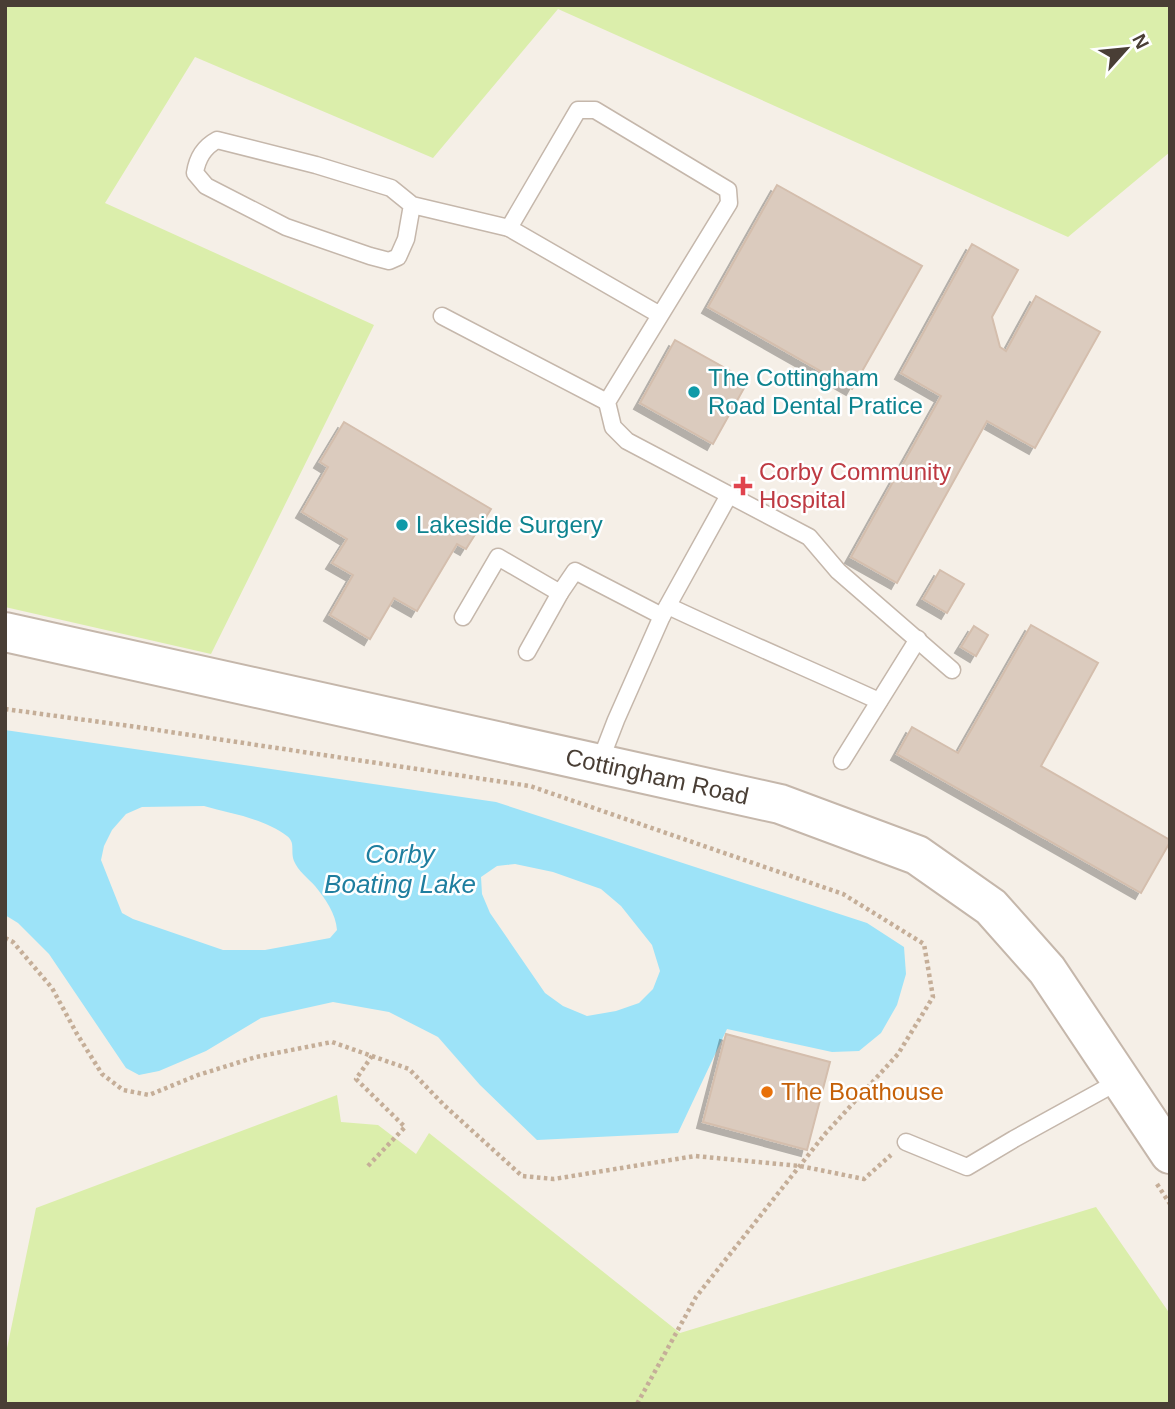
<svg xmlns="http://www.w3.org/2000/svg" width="1175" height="1409" font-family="Helvetica,sans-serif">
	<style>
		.green { fill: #dbeeab }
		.water { fill: #9de3f8; fill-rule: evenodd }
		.building { fill: #dbcbbe; stroke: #d4bead; stroke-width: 2; filter: url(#shadow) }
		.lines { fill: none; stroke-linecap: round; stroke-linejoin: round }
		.service-casing { stroke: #c5b7ab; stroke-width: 19 }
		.tertiary-casing { stroke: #c5b7ab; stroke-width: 42 }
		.path { stroke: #c5ae98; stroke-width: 4.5; stroke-dasharray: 3.5 3.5; stroke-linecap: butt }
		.service { stroke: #fff; stroke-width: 16 }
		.tertiary { stroke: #fff; stroke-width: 38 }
		.culture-dot { fill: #0f9aa8; stroke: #fff; stroke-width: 2.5 }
		.health-dot { fill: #e0444e; stroke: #fff; stroke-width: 2.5 }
		.food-dot { fill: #e8710a; stroke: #fff; stroke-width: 2.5 }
		.labels { text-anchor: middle; stroke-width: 5; stroke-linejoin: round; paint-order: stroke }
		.culture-label { font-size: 24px; fill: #0d838f; stroke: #fff; text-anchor: start }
		.health-label { font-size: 24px; fill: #be3a42; stroke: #fff; text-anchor: start }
		.street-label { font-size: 24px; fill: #493e35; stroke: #fff }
		.food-label { font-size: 24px; fill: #c56008; stroke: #fff; text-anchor: start }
		.water-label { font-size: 26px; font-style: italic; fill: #1e7e9f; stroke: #fff }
	</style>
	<defs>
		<filter id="shadow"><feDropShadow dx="-6" dy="6" stdDeviation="0" flood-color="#0004"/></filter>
	</defs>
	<rect width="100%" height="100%" fill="#f5efe7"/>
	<g class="green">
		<polygon points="5,5 1170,5 1170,152 1068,237 558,9 433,158 195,57 105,203 374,325 211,654 5,607"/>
		<polygon points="337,1095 341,1122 378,1125 416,1154 429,1133 680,1333 1096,1207 1170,1314 1170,1404 5,1404 5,1358 36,1208"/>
	</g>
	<path class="water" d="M 5,730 L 496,802 L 867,923 L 904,947 L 906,974 L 897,1005 L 881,1033 L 859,1051 L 832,1052 L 727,1029 L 678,1133 L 537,1140 L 480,1085 L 438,1037 L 389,1012 L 333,1002 L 261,1018 L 206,1051 L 159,1071 L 139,1075 L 126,1068 L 49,954 L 18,923 L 5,915 ZM 204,806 C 232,814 263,818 287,836 C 296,843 290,851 294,861 C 298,871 308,878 315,886 C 325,898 336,914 337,930 L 330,938 L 265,950 L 223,950 L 133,919 L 122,913 L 101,860 L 104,846 L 112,830 L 126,814 L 142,807 ZM 515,864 L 553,872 L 601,889 L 621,906 L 652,945 L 660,971 L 653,989 L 639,1003 L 616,1011 L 587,1016 L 563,1006 L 545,993 L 490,913 L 482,894 L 481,877 L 497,866 Z"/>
	<g class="building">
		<polygon points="777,185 922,266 852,389 708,307"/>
		<polygon points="972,244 1018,270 992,317 1000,347 1006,351 1036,296 1100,332 1035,448 987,421 897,583 851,557 941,396 901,373"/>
		<polygon points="675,340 748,381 713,444 640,403"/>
		<polygon points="344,422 491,509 466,549 457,544 417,611 394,598 370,639 330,615 353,575 332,563 347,539 302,512 328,467 320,462"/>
		<polygon points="940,570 964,584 947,613 923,599"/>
		<polygon points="1031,625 1098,663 1041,766 1170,840 1170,842 1141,893 897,754 912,727 958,753"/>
		<polygon points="974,626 988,635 976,656 961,647"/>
		<polygon points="726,1034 830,1062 807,1150 703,1122"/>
	</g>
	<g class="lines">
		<g class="service-casing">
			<g id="service">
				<path d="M 412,205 L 406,239 L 398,257 L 389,261 L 370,256 L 286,227 L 206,186 L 195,173 C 197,159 204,147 217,140 L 316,165 L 391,188 L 412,205 L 509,228"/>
				<polyline points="660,315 509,228 578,110 595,110 728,190 729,203 607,402 613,427 627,441 809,537 838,571 952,670"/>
				<polyline points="442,316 607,402"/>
				<path d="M 668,606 C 738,639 809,669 879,701"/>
				<polyline points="463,617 498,557 560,593 575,571 662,616"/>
				<polyline points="527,652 560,593"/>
				<polyline points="842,761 918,639"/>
				<polyline points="599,764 616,720 662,616 729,495"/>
				<polyline points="906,1142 967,1167 1014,1139 1121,1080"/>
			</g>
		</g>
		<g class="tertiary-casing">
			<g id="tertiary">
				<path id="s1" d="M 5,632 L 780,804 L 917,855 L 991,907 L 1047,970 L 1170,1154"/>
			</g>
		</g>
		<g class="path">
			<polyline points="5,709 137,727 530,786 843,894 924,944 933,997 898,1054 825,1134 696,1297 637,1404"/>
			<polyline points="5,938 13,942 52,988 77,1034 102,1074 123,1090 149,1095 198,1075 256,1057 332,1042 409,1069 445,1106 522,1176 554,1179 695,1156 800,1166 864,1179 891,1155"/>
			<polyline points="368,1166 405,1127 356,1079 372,1056"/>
			<polyline points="1157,1184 1170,1204"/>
		</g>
		<use href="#service" class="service"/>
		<use href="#tertiary" class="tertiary"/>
	</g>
	<g class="culture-dot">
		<circle cx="694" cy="392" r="7"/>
		<circle cx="402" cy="525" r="7"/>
	</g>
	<path class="health-dot" d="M739.5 475.5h7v7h7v7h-7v7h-7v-7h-7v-7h7z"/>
	<circle class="food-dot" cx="767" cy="1092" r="7"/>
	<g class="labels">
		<g class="culture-label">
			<text x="708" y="386">The Cottingham<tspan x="708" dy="28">Road Dental Pratice</tspan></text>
			<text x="416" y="533">Lakeside Surgery</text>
		</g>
		<g class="health-label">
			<text x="759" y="480">Corby Community<tspan x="759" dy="28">Hospital</tspan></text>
		</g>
		<g class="street-label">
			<text dy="8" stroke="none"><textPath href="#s1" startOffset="668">Cottingham Road</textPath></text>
		</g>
		<g class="food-label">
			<text x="781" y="1100">The Boathouse</text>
		</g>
		<g class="water-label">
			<text x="400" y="863">Corby<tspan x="400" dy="30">Boating Lake</tspan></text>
		</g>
	</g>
	<rect width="1175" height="1409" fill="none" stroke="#493e35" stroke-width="14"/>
	<g transform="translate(1126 49) rotate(63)" stroke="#ffffff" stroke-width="5" paint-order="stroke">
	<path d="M0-5L12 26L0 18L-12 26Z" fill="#493e35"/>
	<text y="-10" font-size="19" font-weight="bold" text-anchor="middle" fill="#493e35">N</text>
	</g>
</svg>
